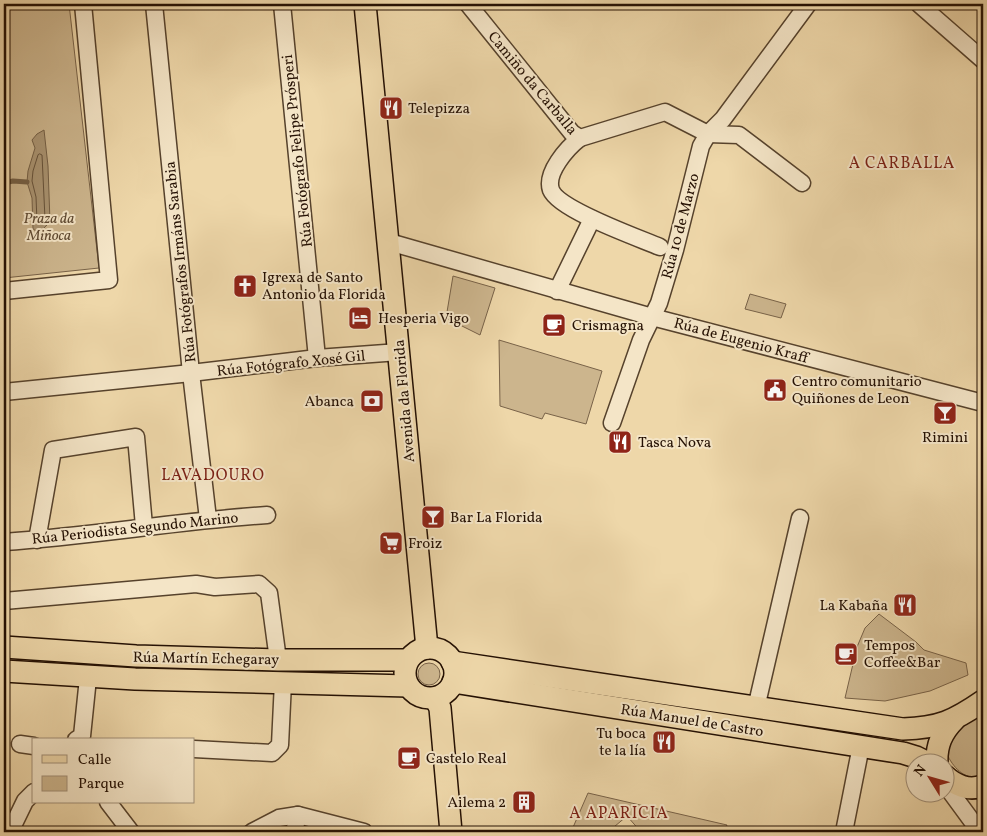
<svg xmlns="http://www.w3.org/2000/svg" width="987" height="836" font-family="Vollkorn,serif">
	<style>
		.green { fill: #ccb58d; stroke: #786248 }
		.water { fill: #a99371; stroke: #745f45 }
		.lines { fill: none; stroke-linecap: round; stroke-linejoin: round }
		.shore { stroke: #66523a; stroke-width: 1 }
		.stream { stroke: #745f45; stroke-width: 5 }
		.minor-casing { stroke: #56422c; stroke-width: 19 }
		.major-casing { stroke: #241003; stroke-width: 24 }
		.minor { stroke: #f4e5c7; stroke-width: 16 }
		.major { stroke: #eed7a9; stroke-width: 21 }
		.labels { text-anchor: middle; stroke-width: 4; stroke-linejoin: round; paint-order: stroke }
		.street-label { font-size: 15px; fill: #241003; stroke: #f4e5c7 }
		.poi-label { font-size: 15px; fill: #241003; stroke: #f4e5c7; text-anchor: start }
		.park-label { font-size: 15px; font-style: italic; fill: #5f4a33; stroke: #f4e5c7 }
		.neighbourhood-label { font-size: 16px; letter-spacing: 1px; fill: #7a1f14; stroke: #f4e5c7 }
	</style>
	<rect width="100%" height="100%" fill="#eed7a9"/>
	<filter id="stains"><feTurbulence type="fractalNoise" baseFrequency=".004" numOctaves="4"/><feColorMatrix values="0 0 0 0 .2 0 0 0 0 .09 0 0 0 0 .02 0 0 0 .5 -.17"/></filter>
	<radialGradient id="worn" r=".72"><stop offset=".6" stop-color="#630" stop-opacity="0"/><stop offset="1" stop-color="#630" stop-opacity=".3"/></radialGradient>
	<g class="green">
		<polygon points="4,4 69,4 99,268 4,278"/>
		<polygon points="453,276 495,288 480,335 446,318"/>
		<polygon points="750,294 786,304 781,318 745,309"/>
		<polygon points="499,340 602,371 586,424 545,413 542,419 500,406"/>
		<polygon points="879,614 916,642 924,650 966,663 968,675 930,691 885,701 845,698 857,647 865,628"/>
		<circle cx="429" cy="674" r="11"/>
		<path d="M 980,716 L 983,717 L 983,760 L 979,776 C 965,781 952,766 947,754 L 954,734 L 975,717 Z"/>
		<polygon points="588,793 727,825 724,832 641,832 627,816 608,832 571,832"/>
	</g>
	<polygon class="water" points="44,130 48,166 50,222 39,233 33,229 32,198 27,182 28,171 35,148 32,140 37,134"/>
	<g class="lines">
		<polygon class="shore" points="40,154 42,155 45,219 39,224 37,222 36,197 32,181 33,171 38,155"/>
		<polyline class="stream" points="4,183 13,181 27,182"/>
		<g class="minor-casing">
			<g id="minor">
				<polyline points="154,4 191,373 208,519"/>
				<polyline points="282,4 317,358"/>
				<polyline points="468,4 572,133 580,138 665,112 708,134 739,135 802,183"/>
				<polyline points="919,4 983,60"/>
				<path d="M 580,138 C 567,148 545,173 551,190 C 559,210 639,238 660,247"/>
				<polyline points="389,242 652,317 983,403"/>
				<polyline points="4,291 109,280 83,4"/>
				<polyline points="557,291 592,219"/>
				<polyline points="4,392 191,373 317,358 399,352"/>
				<polyline points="612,423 641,340 659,303 675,250 701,146 708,134 723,119 808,4"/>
				<polyline points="37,540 53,450 136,437 144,526"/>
				<path d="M 4,542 C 92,536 179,521 267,515"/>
				<polyline points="4,601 196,584 215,587 259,584 269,593 278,660"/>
				<polyline points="756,708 800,518"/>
				<polyline points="76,740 82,736 88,678"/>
				<polyline points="20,744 34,746"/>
				<polyline points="194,749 272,753 280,745 283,682"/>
				<polyline points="944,783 980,832"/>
				<polyline points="108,802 131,832"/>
				<polyline points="10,832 25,801 34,792"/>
				<polyline points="252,832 279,818 298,815 364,832"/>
				<polyline points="294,832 298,815"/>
				<polyline points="844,832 861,746"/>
			</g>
		</g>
		<g class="major-casing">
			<g id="major">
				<polyline points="365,4 427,648"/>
				<polyline points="4,647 136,656 278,660 408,660"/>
				<circle cx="430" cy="673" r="25"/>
				<path d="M 452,662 L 903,729 C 939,728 954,721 983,701"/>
				<polyline points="4,671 135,679 408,686"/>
				<polyline points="453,682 903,753 916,757 930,764"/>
				<polyline points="435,698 440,708 451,832"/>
				<path d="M 937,764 C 936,745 942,732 955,719"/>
				<path d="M 944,775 C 956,786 968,791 983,786"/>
			</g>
		</g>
		<use href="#minor" class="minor"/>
		<use href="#major" class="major"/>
	</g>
	<defs>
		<g id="restaurant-square" transform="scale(1.25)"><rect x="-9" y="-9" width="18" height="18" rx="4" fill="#8f2418" stroke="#f4e5c7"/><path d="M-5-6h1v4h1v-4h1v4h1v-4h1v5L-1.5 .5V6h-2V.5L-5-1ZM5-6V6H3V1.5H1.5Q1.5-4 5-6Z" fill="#fff"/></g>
		<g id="church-square" transform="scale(1.25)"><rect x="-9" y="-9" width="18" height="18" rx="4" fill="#8f2418" stroke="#f4e5c7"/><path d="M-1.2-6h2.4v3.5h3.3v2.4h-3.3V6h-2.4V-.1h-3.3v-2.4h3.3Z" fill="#fff"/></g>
		<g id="hotel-square" transform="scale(1.25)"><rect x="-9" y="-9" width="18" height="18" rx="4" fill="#8f2418" stroke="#f4e5c7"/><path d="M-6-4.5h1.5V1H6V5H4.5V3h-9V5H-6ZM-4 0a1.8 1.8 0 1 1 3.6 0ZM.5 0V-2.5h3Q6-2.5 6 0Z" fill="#fff"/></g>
		<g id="cafe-square" transform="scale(1.25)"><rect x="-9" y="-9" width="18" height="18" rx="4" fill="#8f2418" stroke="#f4e5c7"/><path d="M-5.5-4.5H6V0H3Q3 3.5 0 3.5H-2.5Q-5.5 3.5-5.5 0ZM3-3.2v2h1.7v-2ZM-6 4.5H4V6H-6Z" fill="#fff"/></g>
		<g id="civic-square" transform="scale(1.25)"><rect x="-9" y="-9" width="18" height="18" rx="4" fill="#8f2418" stroke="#f4e5c7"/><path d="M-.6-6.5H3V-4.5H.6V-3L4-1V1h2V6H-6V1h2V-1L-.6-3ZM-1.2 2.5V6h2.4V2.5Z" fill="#fff"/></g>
		<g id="bank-square" transform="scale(1.25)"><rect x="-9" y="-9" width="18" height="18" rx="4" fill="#8f2418" stroke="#f4e5c7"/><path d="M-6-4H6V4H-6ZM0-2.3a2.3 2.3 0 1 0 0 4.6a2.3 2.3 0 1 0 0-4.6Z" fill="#fff"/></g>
		<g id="bar-square" transform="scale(1.25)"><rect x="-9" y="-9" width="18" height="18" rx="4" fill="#8f2418" stroke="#f4e5c7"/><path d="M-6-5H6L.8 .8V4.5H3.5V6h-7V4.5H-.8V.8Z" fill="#fff"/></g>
		<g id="supermarket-square" transform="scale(1.25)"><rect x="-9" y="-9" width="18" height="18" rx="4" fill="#8f2418" stroke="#f4e5c7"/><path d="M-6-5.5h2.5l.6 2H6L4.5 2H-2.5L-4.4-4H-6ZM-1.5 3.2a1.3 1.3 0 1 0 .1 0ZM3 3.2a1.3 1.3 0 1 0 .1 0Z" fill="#fff"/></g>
		<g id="building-square" transform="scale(1.25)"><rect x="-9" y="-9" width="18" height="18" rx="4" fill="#8f2418" stroke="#f4e5c7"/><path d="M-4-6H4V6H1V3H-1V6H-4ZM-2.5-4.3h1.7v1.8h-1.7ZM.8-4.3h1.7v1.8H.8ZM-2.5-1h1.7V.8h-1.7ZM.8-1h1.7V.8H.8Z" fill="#fff"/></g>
	</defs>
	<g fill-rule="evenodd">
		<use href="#restaurant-square" x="391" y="108"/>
		<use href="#church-square" x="245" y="286"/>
		<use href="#hotel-square" x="360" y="318"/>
		<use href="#cafe-square" x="554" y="325"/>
		<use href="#civic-square" x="775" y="390"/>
		<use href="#bank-square" x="372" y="401"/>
		<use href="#bar-square" x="945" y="413"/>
		<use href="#restaurant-square" x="620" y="442"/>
		<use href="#bar-square" x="433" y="517"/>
		<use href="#supermarket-square" x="391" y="543"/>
		<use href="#restaurant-square" x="905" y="605"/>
		<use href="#cafe-square" x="846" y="654"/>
		<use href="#restaurant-square" x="664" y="742"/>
		<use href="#cafe-square" x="409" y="758"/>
		<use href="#building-square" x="524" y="802"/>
	</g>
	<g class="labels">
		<g class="street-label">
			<text transform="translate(533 83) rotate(50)" y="5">Camiño da Carballa</text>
			<text transform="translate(297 151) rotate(-96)" y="5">Rúa Fotógrafo Felipe Prósperi</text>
			<text transform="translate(680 226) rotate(-75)" y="5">Rúa 10 de Marzo</text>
			<text transform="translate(180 262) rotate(-96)" y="5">Rúa Fotógrafos Irmáns Sarabia</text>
			<text transform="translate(741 340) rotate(15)" y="5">Rúa de Eugenio Kraff</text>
			<text transform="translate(291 363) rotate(-6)" y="5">Rúa Fotógrafo Xosé Gil</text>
			<text transform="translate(404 401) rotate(-95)" y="5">Avenida da Florida</text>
			<text transform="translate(135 528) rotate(-6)" y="5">Rúa Periodista Segundo Marino</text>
			<text transform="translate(206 658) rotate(1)" y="5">Rúa Martín Echegaray</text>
			<text transform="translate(692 720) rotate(9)" y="5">Rúa Manuel de Castro</text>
		</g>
		<g class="poi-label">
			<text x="408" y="113">Telepizza</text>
			<text x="262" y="282">Igrexa de Santo<tspan x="262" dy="17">Antonio da Florida</tspan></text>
			<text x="378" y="323">Hesperia Vigo</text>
			<text x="572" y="330">Crismagna</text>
			<text x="792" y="386">Centro comunitario<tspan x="792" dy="17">Quiñones de Leon</tspan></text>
			<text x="354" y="406" text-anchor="end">Abanca</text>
			<text x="945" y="442" text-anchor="middle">Rimini</text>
			<text x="638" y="447">Tasca Nova</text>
			<text x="450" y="522">Bar La Florida</text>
			<text x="408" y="548">Froiz</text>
			<text x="888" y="610" text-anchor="end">La Kabaña</text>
			<text x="864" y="650">Tempos<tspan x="864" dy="17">Coffee&amp;Bar</tspan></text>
			<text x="646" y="738" text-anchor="end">Tu boca<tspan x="646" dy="17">te la lía</tspan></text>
			<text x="426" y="763">Castelo Real</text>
			<text x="506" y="807" text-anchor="end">Ailema 2</text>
		</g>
		<g class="park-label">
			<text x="49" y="223">Praza da<tspan x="49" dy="17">Miñoca</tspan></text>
		</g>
		<g class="neighbourhood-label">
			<text x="902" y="168">A CARBALLA</text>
			<text x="213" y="480">LAVADOURO</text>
			<text x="619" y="818">A APARICIA</text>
		</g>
	</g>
	<rect width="987" height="836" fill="none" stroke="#eed7a9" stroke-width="20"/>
	<rect x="5" y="5" width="977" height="826" fill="none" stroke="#241003" stroke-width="2.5"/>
	<rect x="10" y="10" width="967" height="816" fill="none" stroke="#241003"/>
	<rect x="32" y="738" width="162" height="65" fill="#f4e5c7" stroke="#a19079"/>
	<rect x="42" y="755" width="25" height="8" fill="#eed7a9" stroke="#a19079"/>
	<text x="78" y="764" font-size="15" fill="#241003">Calle</text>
	<rect x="42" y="776" width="25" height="15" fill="#ccb58d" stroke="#a19079"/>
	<text x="78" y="788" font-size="15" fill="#241003">Parque</text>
	<g transform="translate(930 778) rotate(307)"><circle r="24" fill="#f4e5c7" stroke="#a19079"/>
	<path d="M0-4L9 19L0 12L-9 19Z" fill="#8f2418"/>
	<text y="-8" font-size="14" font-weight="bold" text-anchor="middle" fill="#241003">N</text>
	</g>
	<rect width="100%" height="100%" filter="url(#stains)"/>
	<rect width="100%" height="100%" fill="url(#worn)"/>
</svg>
